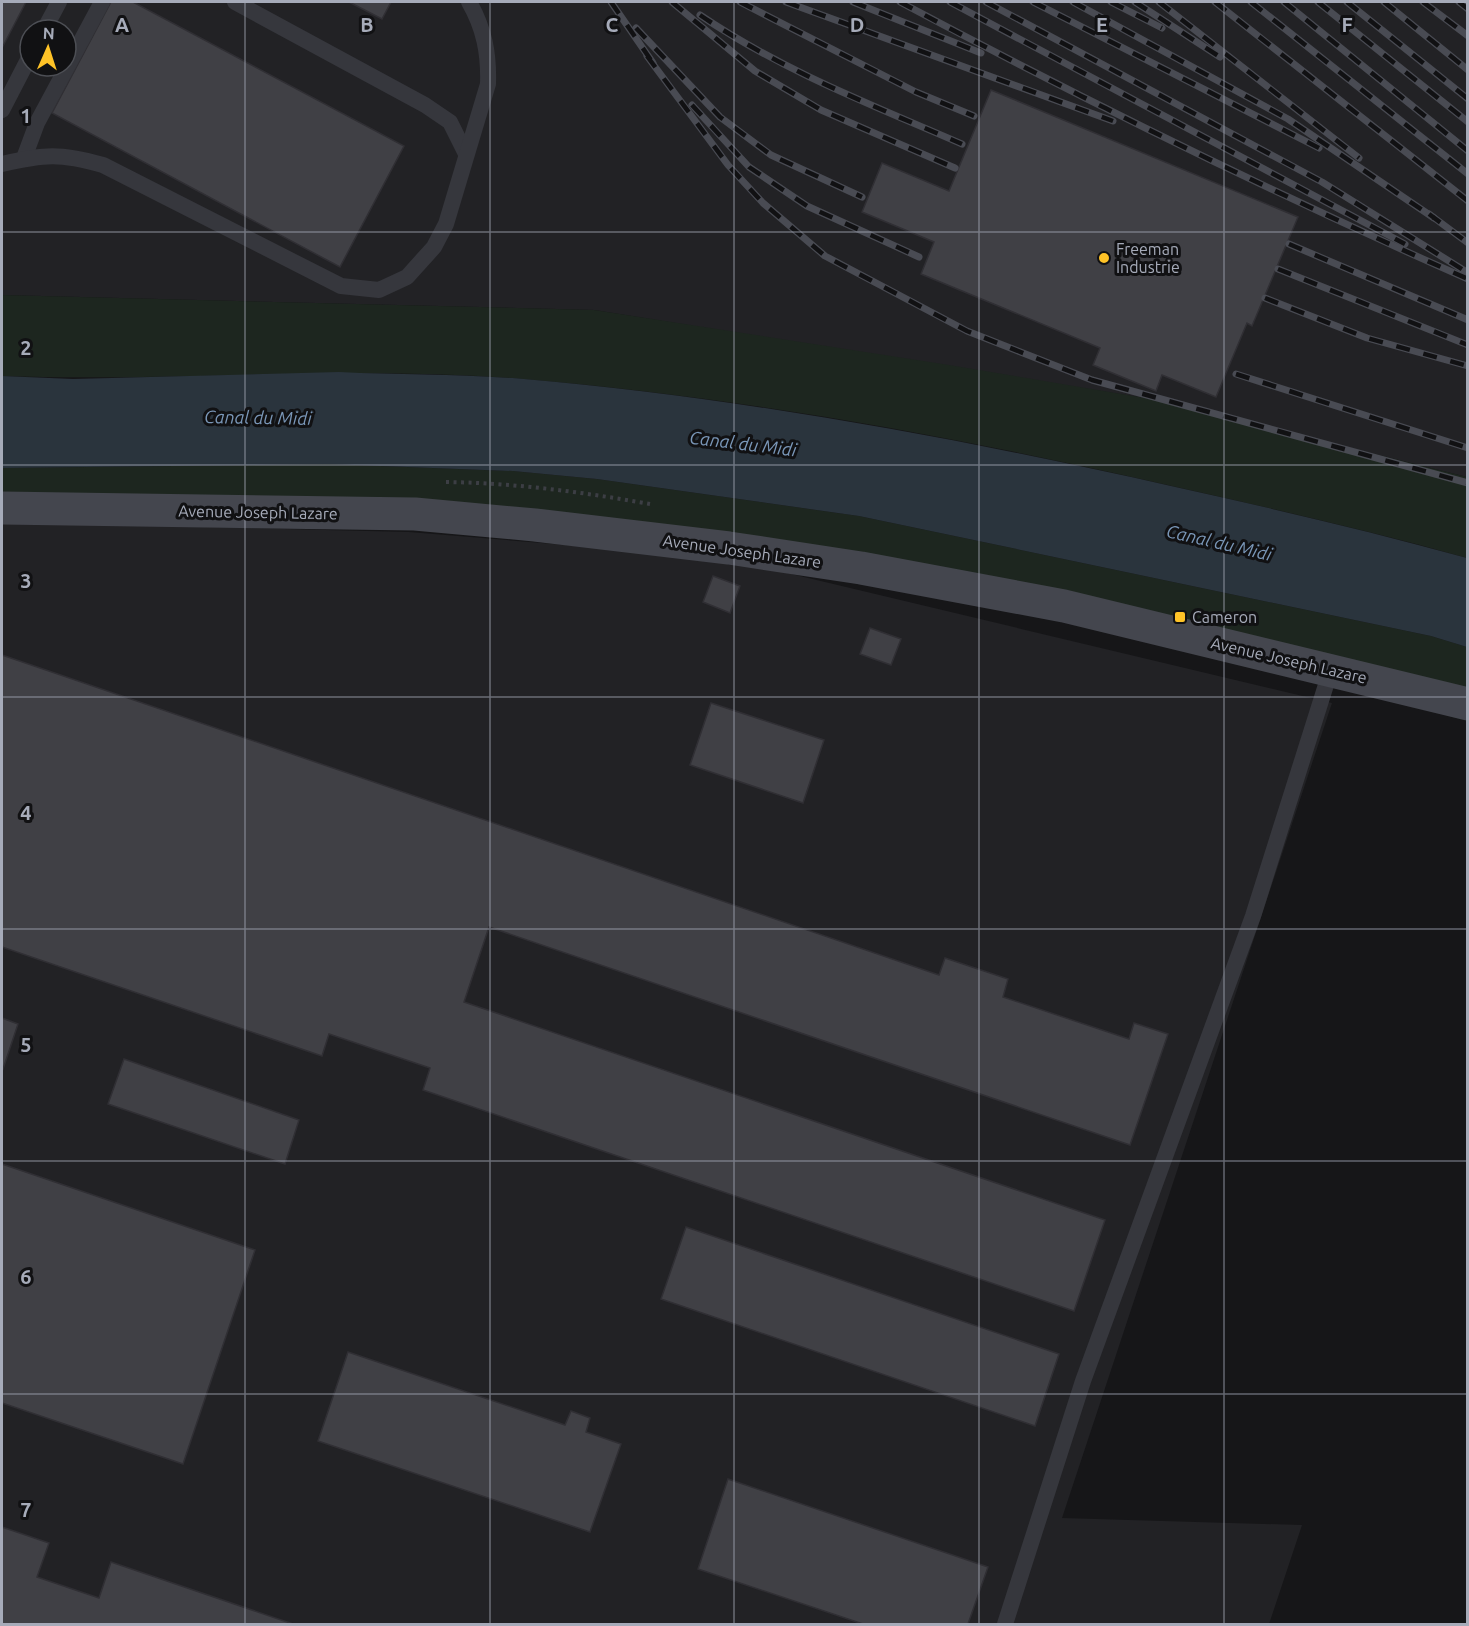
<svg xmlns="http://www.w3.org/2000/svg" width="1469" height="1626" font-family="Ubuntu,sans-serif">
	<style>
		.built { fill: #222225; fill-rule: evenodd }
		.green { fill: #1d261f }
		.water { fill: #2a343d }
		.building { fill: #404045; stroke: #302f34; stroke-width: 1.5 }
		.lines { fill: none; stroke-linecap: round; stroke-linejoin: round }
		.path { stroke: #3c3e44; stroke-width: 4; stroke-dasharray: 3 4.5; stroke-linecap: butt }
		.service { stroke: #36373d; stroke-width: 16 }
		.secondary { stroke: #44464e; stroke-width: 33 }
		.rail-casing { stroke: #494b53; stroke-width: 7 }
		.rail { stroke: #111113; stroke-width: 4.5; stroke-dasharray: 14; stroke-linecap: butt }
		.grid { fill: none; stroke: #a6abb9; stroke-width: 1.5; stroke-opacity: 0.55 }
		.poi-dot { fill: #ffc327; stroke: #111113; stroke-width: 2 }
		.labels { text-anchor: middle; stroke-width: 6; stroke-linejoin: round; paint-order: stroke }
		.poi-label { font-size: 16px; fill: #a6abb9; stroke: #111113; text-anchor: start }
		.street-label { font-size: 16px; fill: #a6abb9; stroke: #111113 }
		.water-label { font-size: 18px; font-style: italic; fill: #7a97b8; stroke: #111113 }
		.grid-label { font-size: 20px; text-anchor: middle; font-weight: bold; fill: #a6abb9; stroke: #111113; stroke-width: 6; stroke-linejoin: round; paint-order: stroke }
	</style>
	<rect width="100%" height="100%" fill="#161618"/>
	<g class="built">
		<path d="M 2,2 L 1467,2 L 1467,477 L 1157,400 L 594,310 L 2,295 ZM 30,30 L 66,30 L 66,66 L 30,66 Z"/>
		<polygon points="2,522 409,532 724,558 1332,703 1062,1518 1302,1525 1269,1624 2,1624"/>
	</g>
	<g class="green">
		<path d="M 2,295 L 594,310 L 949,365 L 1157,400 L 1467,477 L 1467,558 C 1367,530 1265,507 1163,484 C 953,436 739,397 523,379 C 350,365 175,382 2,376 Z"/>
		<polygon points="329,464 513,471 597,479 859,516 1431,636 1467,647 1467,721 1359,691 1190,632 535,525 2,508 2,468"/>
	</g>
	<path class="water" d="M 339,372 C 401,375 463,374 524,379 C 742,398 958,438 1171,486 C 1270,508 1370,531 1467,558 L 1467,647 L 1431,636 L 859,516 L 597,479 L 513,471 L 329,464 L 2,468 L 2,376 L 73,379 Z"/>
	<g class="building">
		<polygon points="2,2 26,2 2,48"/>
		<polygon points="111,2 133,2 404,146 340,267 52,113"/>
		<polygon points="349,2 391,2 382,19"/>
		<polygon points="991,90 1298,217 1252,326 1247,323 1216,397 1162,375 1156,391 1093,365 1100,348 921,274 934,242 862,212 882,163 949,191"/>
		<polygon points="713,576 740,586 730,613 703,602"/>
		<polygon points="870,628 901,639 891,665 860,654"/>
		<polygon points="2,655 939,975 945,958 1008,979 1003,997 1129,1039 1134,1023 1168,1034 1130,1145 489,927 464,1002 1105,1220 1074,1311 423,1090 430,1068 329,1034 322,1056 2,947"/>
		<polygon points="711,703 824,740 803,803 690,765"/>
		<polygon points="2,1018 18,1024 3,1069 2,1068"/>
		<polygon points="124,1059 299,1120 285,1164 108,1104"/>
		<polygon points="2,1164 255,1250 183,1464 2,1403"/>
		<polygon points="686,1227 1059,1354 1035,1426 661,1299"/>
		<polygon points="348,1352 565,1425 571,1411 590,1418 586,1432 621,1444 590,1532 318,1441"/>
		<polygon points="728,1479 988,1567 968,1624 863,1624 698,1569"/>
		<polygon points="2,1527 49,1543 37,1577 99,1598 111,1562 293,1624 2,1624"/>
	</g>
	<g class="lines">
		<path class="path" d="M 446,482 C 515,483 582,492 650,504"/>
		<g class="service">
			<polyline points="235,2 425,105 450,122 466,154"/>
			<polyline points="44,30 59,2"/>
			<polyline points="2,110 30,56"/>
			<polyline points="24,158 37,123 102,2"/>
			<path d="M 2,164 C 45,154 60,153 103,165 L 341,286 L 379,290 L 407,277 L 434,247 L 446,224 L 488,84 C 489,53 484,28 469,2"/>
			<polyline points="1005,1624 1083,1381 1253,916 1331,669"/>
		</g>
		<polyline class="secondary" points="2,508 415,514 535,525 729,548 861,568 1064,606 1468,704"/>
		<g class="rail-casing">
			<g id="rail">
				<polyline points="611,2 653,63"/>
				<polyline points="672,2 755,71 821,110 955,168"/>
				<polyline points="740,2 916,92 974,116"/>
				<polyline points="786,2 1113,121"/>
				<polyline points="853,2 981,53"/>
				<path d="M 900,2 C 1086,101 1275,194 1468,279"/>
				<polyline points="950,2 1405,244"/>
				<polyline points="986,2 1322,182 1465,271"/>
				<polyline points="1033,2 1319,148"/>
				<polyline points="1073,2 1288,119 1434,218"/>
				<polyline points="1111,2 1162,28"/>
				<polyline points="1135,2 1220,57"/>
				<polyline points="1159,2 1359,158"/>
				<polyline points="1215,2 1468,201"/>
				<polyline points="1251,2 1468,174"/>
				<polyline points="1284,2 1468,151"/>
				<polyline points="1318,2 1468,122"/>
				<polyline points="1347,2 1468,99"/>
				<polyline points="1384,2 1468,70"/>
				<polyline points="1423,2 1468,36"/>
				<polyline points="1459,2 1468,9"/>
				<path d="M 700,15 C 781,70 872,105 962,144"/>
				<polyline points="636,28 720,117 771,155 862,197"/>
				<polyline points="647,56 728,165 763,203 825,256 967,331 1092,380 1468,483"/>
				<polyline points="692,105 749,167 807,206 919,257"/>
				<polyline points="1429,214 1468,243"/>
				<polyline points="1289,244 1468,320"/>
				<polyline points="1278,269 1468,345"/>
				<polyline points="1265,298 1367,338 1468,366"/>
				<polyline points="1236,374 1468,448"/>
			</g>
		</g>
		<use href="#rail" class="rail"/>
	</g>
	<path class="grid" d="M 245,2 L 245,1624M 490,2 L 490,1624M 734,2 L 734,1624M 979,2 L 979,1624M 1224,2 L 1224,1624M 2,232 L 1468,232M 2,465 L 1468,465M 2,697 L 1468,697M 2,929 L 1468,929M 2,1161 L 1468,1161M 2,1394 L 1468,1394"/>
	<g class="poi-dot">
		<circle cx="1104" cy="258" r="6"/>
		<rect x="1174" y="611" width="12" height="12" rx="3"/>
	</g>
	<g class="labels">
		<g class="poi-label">
			<text x="1116" y="255">Freeman<tspan x="1116" dy="18">Industrie</tspan></text>
			<text x="1192" y="623">Cameron</text>
		</g>
		<g class="street-label">
			<text transform="translate(258 512) rotate(1)" y="6">Avenue Joseph Lazare</text>
			<text transform="translate(742 551) rotate(8)" y="6">Avenue Joseph Lazare</text>
			<text transform="translate(1289 660) rotate(13)" y="6">Avenue Joseph Lazare</text>
		</g>
		<g class="water-label">
			<text transform="translate(258 418) rotate(1)" y="6">Canal du Midi</text>
			<text transform="translate(743 444) rotate(7)" y="6">Canal du Midi</text>
			<text transform="translate(1219 543) rotate(13)" y="6">Canal du Midi</text>
		</g>
	</g>
	<g class="grid-label">
		<text x="122" y="32">A</text>
		<text x="367" y="32">B</text>
		<text x="612" y="32">C</text>
		<text x="857" y="32">D</text>
		<text x="1102" y="32">E</text>
		<text x="1347" y="32">F</text>
		<text x="26" y="123">1</text>
		<text x="26" y="355">2</text>
		<text x="26" y="588">3</text>
		<text x="26" y="820">4</text>
		<text x="26" y="1052">5</text>
		<text x="26" y="1284">6</text>
		<text x="26" y="1517">7</text>
	</g>
	<rect width="1469" height="1626" fill="none" stroke="#a6abb9" stroke-width="6"/>
	<g transform="translate(48 48) rotate(3)"><circle r="28" fill="#111113" stroke="#4d4f55" stroke-width="1.5"/>
	<path d="M0-4.5L10 22L0 15L-10 22Z" fill="#ffc327"/>
	<text y="-9" font-size="16" font-weight="bold" text-anchor="middle" fill="#a6abb9">N</text>
	</g>
</svg>
